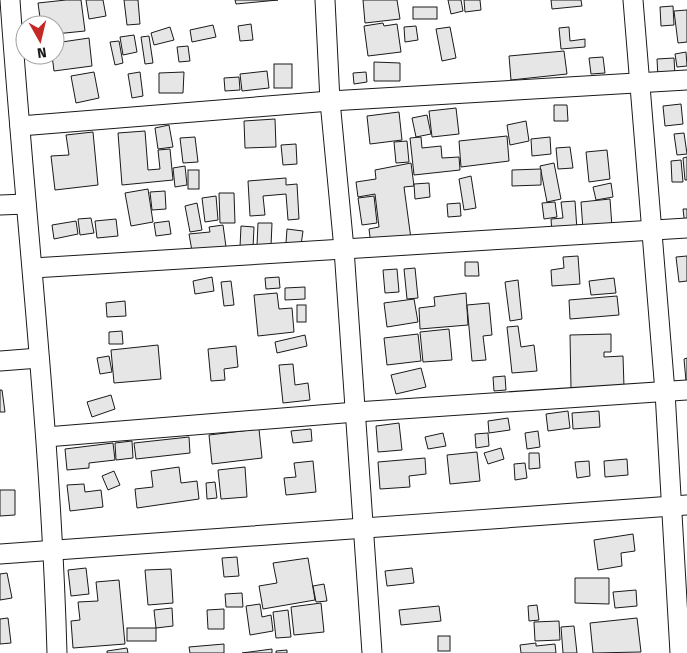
<svg xmlns="http://www.w3.org/2000/svg" width="687" height="653" font-family="'Fira Sans',sans-serif">
	<style>
		.building { fill: #e6e6e6; stroke: #1a1a1a }
		.lines { fill: none; stroke-linecap: round; stroke-linejoin: round }
		.street-casing { stroke: #1a1a1a; stroke-width: 21 }
		.street { stroke: #fff; stroke-width: 19 }
	</style>
	<rect width="100%" height="100%" fill="#fff"/>
	<g class="building">
		<polygon points="66,0 81,0 85,31 55,34 55,25 41,25 38,3"/>
		<polygon points="86,0 103,0 106,16 89,19"/>
		<polygon points="124,0 138,0 140,24 127,25"/>
		<polygon points="235,0 278,0 236,4"/>
		<polygon points="363,0 397,0 400,19 365,23"/>
		<polygon points="448,0 461,0 463,11 451,14"/>
		<polygon points="464,0 480,0 481,10 465,12"/>
		<polygon points="551,0 581,0 582,6 552,9"/>
		<polygon points="673,6 674,25 661,26 660,7"/>
		<rect x="413" y="7" width="24" height="12"/>
		<polygon points="687,10 687,42 678,43 674,11"/>
		<polygon points="383,23 384,26 397,24 401,52 368,56 364,26"/>
		<polygon points="251,24 253,40 240,41 238,26"/>
		<polygon points="213,25 216,37 192,42 190,30"/>
		<polygon points="416,26 418,40 405,42 404,27"/>
		<polygon points="170,27 174,40 154,45 151,33"/>
		<polygon points="450,27 456,58 442,61 436,29"/>
		<polygon points="569,27 570,41 585,39 585,47 561,49 559,28"/>
		<polygon points="134,35 137,52 123,55 120,37"/>
		<polygon points="149,36 153,63 145,64 141,37"/>
		<polygon points="89,38 92,66 54,71 52,55 55,55 55,43"/>
		<polygon points="119,41 123,63 115,65 110,42"/>
		<polygon points="188,46 190,61 179,62 177,47"/>
		<polygon points="564,51 567,74 511,80 509,56"/>
		<polygon points="686,52 687,66 677,67 675,54"/>
		<polygon points="603,57 605,73 591,74 589,58"/>
		<polygon points="674,58 675,76 658,78 657,59"/>
		<polygon points="374,62 400,63 400,81 374,81"/>
		<rect x="274" y="64" width="18" height="24"/>
		<polygon points="267,71 269,88 242,91 240,74"/>
		<polygon points="94,72 99,98 76,103 71,76"/>
		<polygon points="140,72 143,96 132,98 128,74"/>
		<polygon points="184,72 183,93 159,93 159,73"/>
		<polygon points="366,72 367,82 354,84 353,73"/>
		<polygon points="239,77 240,90 225,91 224,78"/>
		<polygon points="681,104 683,124 665,126 663,106"/>
		<polygon points="554,105 567,105 568,121 554,121"/>
		<polygon points="456,108 459,134 432,137 429,111"/>
		<polygon points="399,112 402,140 370,144 367,116"/>
		<polygon points="427,115 431,134 416,137 412,118"/>
		<polygon points="275,119 276,147 245,148 244,121"/>
		<polygon points="526,121 529,141 510,145 507,125"/>
		<polygon points="169,125 173,147 158,149 155,128"/>
		<polygon points="145,131 148,170 160,169 158,150 170,149 173,180 122,185 118,133"/>
		<polygon points="93,132 98,185 55,190 51,156 69,155 66,135"/>
		<polygon points="684,133 687,154 677,155 674,134"/>
		<polygon points="507,136 509,161 461,167 459,141"/>
		<polygon points="195,137 198,162 183,163 180,138"/>
		<polygon points="421,137 422,148 441,146 442,158 459,157 460,170 414,175 410,138"/>
		<polygon points="550,137 551,154 532,156 531,139"/>
		<polygon points="407,141 409,162 396,163 394,142"/>
		<polygon points="296,144 297,164 283,165 281,145"/>
		<polygon points="570,147 573,168 558,169 556,148"/>
		<polygon points="607,150 610,179 589,182 586,152"/>
		<polygon points="687,157 687,180 685,180 683,158"/>
		<polygon points="681,160 683,182 672,182 671,161"/>
		<polygon points="411,163 414,186 404,187 411,239 371,245 369,229 379,227 375,194 358,197 356,182 376,179 375,170"/>
		<polygon points="554,163 561,199 547,202 540,166"/>
		<polygon points="185,166 187,185 175,187 173,168"/>
		<polygon points="541,169 541,185 512,186 512,170"/>
		<rect x="188" y="170" width="11" height="19"/>
		<polygon points="471,176 476,208 464,210 459,179"/>
		<polygon points="286,178 286,185 297,184 299,219 288,220 286,194 263,196 265,215 250,216 248,181"/>
		<polygon points="429,183 430,197 415,199 414,184"/>
		<polygon points="611,183 613,197 596,200 593,187"/>
		<polygon points="148,189 153,222 131,226 125,193"/>
		<polygon points="165,191 166,209 152,210 150,192"/>
		<polygon points="219,193 234,193 235,223 220,223"/>
		<polygon points="216,196 218,220 205,222 202,198"/>
		<polygon points="374,196 377,223 362,225 358,198"/>
		<polygon points="610,199 612,227 583,230 581,202"/>
		<polygon points="575,201 577,230 552,233 551,219 563,218 561,202"/>
		<polygon points="555,202 557,217 544,219 542,203"/>
		<polygon points="197,203 202,230 190,232 185,206"/>
		<polygon points="460,203 461,216 448,217 447,204"/>
		<polygon points="683,209 687,209 687,226 685,226"/>
		<polygon points="91,218 94,233 80,235 78,219"/>
		<polygon points="116,219 118,236 97,238 95,221"/>
		<polygon points="76,221 78,234 54,239 52,225"/>
		<polygon points="169,221 171,234 156,236 154,223"/>
		<polygon points="258,223 272,223 271,246 257,245"/>
		<polygon points="223,225 226,247 192,251 189,234 210,232 209,227"/>
		<polygon points="241,226 254,227 253,248 240,247"/>
		<polygon points="287,229 303,231 301,245 286,243"/>
		<polygon points="578,256 580,284 552,286 551,270 564,268 563,257"/>
		<polygon points="687,256 687,281 679,282 676,257"/>
		<polygon points="465,262 478,262 479,276 465,276"/>
		<polygon points="415,268 418,298 407,299 404,269"/>
		<polygon points="397,269 399,292 385,293 383,270"/>
		<polygon points="212,277 214,291 195,294 193,281"/>
		<polygon points="279,277 280,288 266,289 265,278"/>
		<polygon points="614,278 616,293 591,295 589,281"/>
		<polygon points="518,280 522,319 510,321 505,282"/>
		<polygon points="231,281 234,305 224,306 221,282"/>
		<polygon points="305,287 305,299 285,300 285,288"/>
		<polygon points="277,293 279,309 292,308 294,332 258,336 254,295"/>
		<polygon points="466,293 468,325 420,329 419,308 435,306 434,297"/>
		<polygon points="617,296 619,315 570,319 569,300"/>
		<polygon points="414,299 418,322 387,327 384,303"/>
		<polygon points="125,301 126,316 107,317 106,303"/>
		<polygon points="489,303 492,335 483,336 486,360 472,361 467,305"/>
		<rect x="297" y="305" width="9" height="17"/>
		<polygon points="518,326 521,347 534,345 537,371 512,373 507,327"/>
		<polygon points="449,329 452,360 423,362 420,332"/>
		<polygon points="122,331 123,344 109,344 109,332"/>
		<polygon points="418,334 421,361 387,365 384,338"/>
		<polygon points="611,334 611,352 604,352 604,357 623,356 624,387 571,388 570,335"/>
		<polygon points="305,335 307,346 277,353 275,342"/>
		<polygon points="158,345 161,379 114,383 111,350"/>
		<polygon points="236,346 238,367 224,369 225,380 211,381 208,349"/>
		<polygon points="109,356 112,372 100,374 97,358"/>
		<polygon points="687,358 687,381 686,381 684,359"/>
		<polygon points="293,364 295,385 308,383 310,400 283,403 279,365"/>
		<polygon points="421,368 426,387 396,394 391,375"/>
		<polygon points="505,376 506,390 494,391 493,377"/>
		<polygon points="0,390 2,390 5,412 0,412"/>
		<polygon points="111,395 115,409 92,417 87,402"/>
		<polygon points="568,411 570,428 548,431 546,414"/>
		<polygon points="599,411 600,427 573,429 572,413"/>
		<polygon points="508,418 510,430 489,433 488,421"/>
		<polygon points="399,423 402,450 378,452 376,426"/>
		<polygon points="259,429 262,458 212,464 209,435"/>
		<polygon points="311,429 312,441 293,443 291,431"/>
		<polygon points="538,431 540,447 527,449 525,433"/>
		<polygon points="443,433 446,446 428,449 425,437"/>
		<polygon points="488,433 489,446 476,448 475,434"/>
		<polygon points="189,437 190,453 136,459 134,443"/>
		<polygon points="132,441 133,458 116,460 115,443"/>
		<polygon points="113,443 115,460 89,463 89,468 67,470 65,449"/>
		<polygon points="501,448 504,459 488,464 484,453"/>
		<polygon points="477,452 480,481 450,484 447,455"/>
		<polygon points="529,453 539,453 540,468 529,469"/>
		<polygon points="425,458 426,474 409,476 410,487 380,489 378,462"/>
		<polygon points="627,459 628,475 605,477 604,461"/>
		<polygon points="313,461 316,492 286,495 284,478 296,477 294,463"/>
		<polygon points="589,461 590,476 577,478 575,462"/>
		<polygon points="525,463 527,478 515,480 514,464"/>
		<polygon points="179,467 181,483 197,481 199,499 137,508 135,489 153,487 151,471"/>
		<polygon points="245,467 247,497 221,499 218,470"/>
		<polygon points="114,471 120,485 108,490 102,476"/>
		<polygon points="215,482 217,498 207,499 206,483"/>
		<polygon points="84,484 85,492 101,490 103,507 70,511 67,485"/>
		<polygon points="0,490 15,490 15,515 0,516"/>
		<polygon points="633,534 635,551 621,553 622,566 598,570 594,540"/>
		<polygon points="237,557 239,576 224,577 222,558"/>
		<polygon points="308,558 315,600 263,609 259,586 277,583 273,563"/>
		<polygon points="86,568 89,594 71,596 68,570"/>
		<polygon points="412,568 414,583 387,586 385,571"/>
		<polygon points="171,569 173,603 148,605 145,570"/>
		<polygon points="7,573 12,598 0,600 0,574"/>
		<polygon points="575,578 609,578 609,604 575,603"/>
		<polygon points="119,580 125,644 73,648 71,621 80,620 78,602 98,601 96,582"/>
		<polygon points="324,584 327,601 316,602 313,586"/>
		<polygon points="636,590 637,606 615,608 613,592"/>
		<polygon points="242,593 243,607 226,607 225,594"/>
		<polygon points="321,603 324,632 294,635 291,607"/>
		<polygon points="260,604 262,617 271,615 273,631 250,635 246,606"/>
		<polygon points="537,605 539,620 529,621 528,606"/>
		<polygon points="439,606 441,621 401,625 399,610"/>
		<polygon points="172,608 173,626 156,628 154,610"/>
		<polygon points="224,609 224,629 208,629 207,610"/>
		<polygon points="288,610 291,637 276,638 273,612"/>
		<polygon points="8,618 11,643 0,644 0,619"/>
		<polygon points="637,618 641,652 593,653 590,623"/>
		<polygon points="559,621 560,640 535,641 534,622"/>
		<polygon points="574,626 577,653 563,653 561,627"/>
		<rect x="127" y="628" width="29" height="13"/>
		<rect x="438" y="636" width="12" height="15"/>
		<polygon points="536,643 536,646 555,644 556,653 521,653 520,645"/>
		<polygon points="224,644 224,653 190,653 189,647"/>
		<polygon points="127,648 128,653 107,653 107,651"/>
		<polygon points="272,649 272,653 242,653"/>
		<polygon points="287,650 287,653 276,653 276,651"/>
	</g>
	<g class="lines">
		<g class="street-casing">
			<g id="street">
				<path d="M 10,0 C 25,218 51,435 57,653"/>
				<polyline points="325,0 330,101 344,249 372,653"/>
				<polyline points="633,0 665,392 680,653"/>
				<polyline points="20,126 330,101 687,80"/>
				<polyline points="0,205 26,204"/>
				<polyline points="33,268 687,228"/>
				<polyline points="0,361 39,358"/>
				<polyline points="46,437 356,412 687,390"/>
				<polyline points="0,554 687,505"/>
			</g>
		</g>
		<use href="#street" class="street"/>
	</g>
	<g transform="translate(40 40) rotate(172)"><circle r="24" fill="#ffffff" stroke="#a3a3a3"/>
	<path d="M0-4L9 19L0 12L-9 19Z" fill="#c62828"/>
	<text y="-8" font-size="14" font-weight="bold" text-anchor="middle" fill="#1a1a1a">N</text>
	</g>
</svg>
